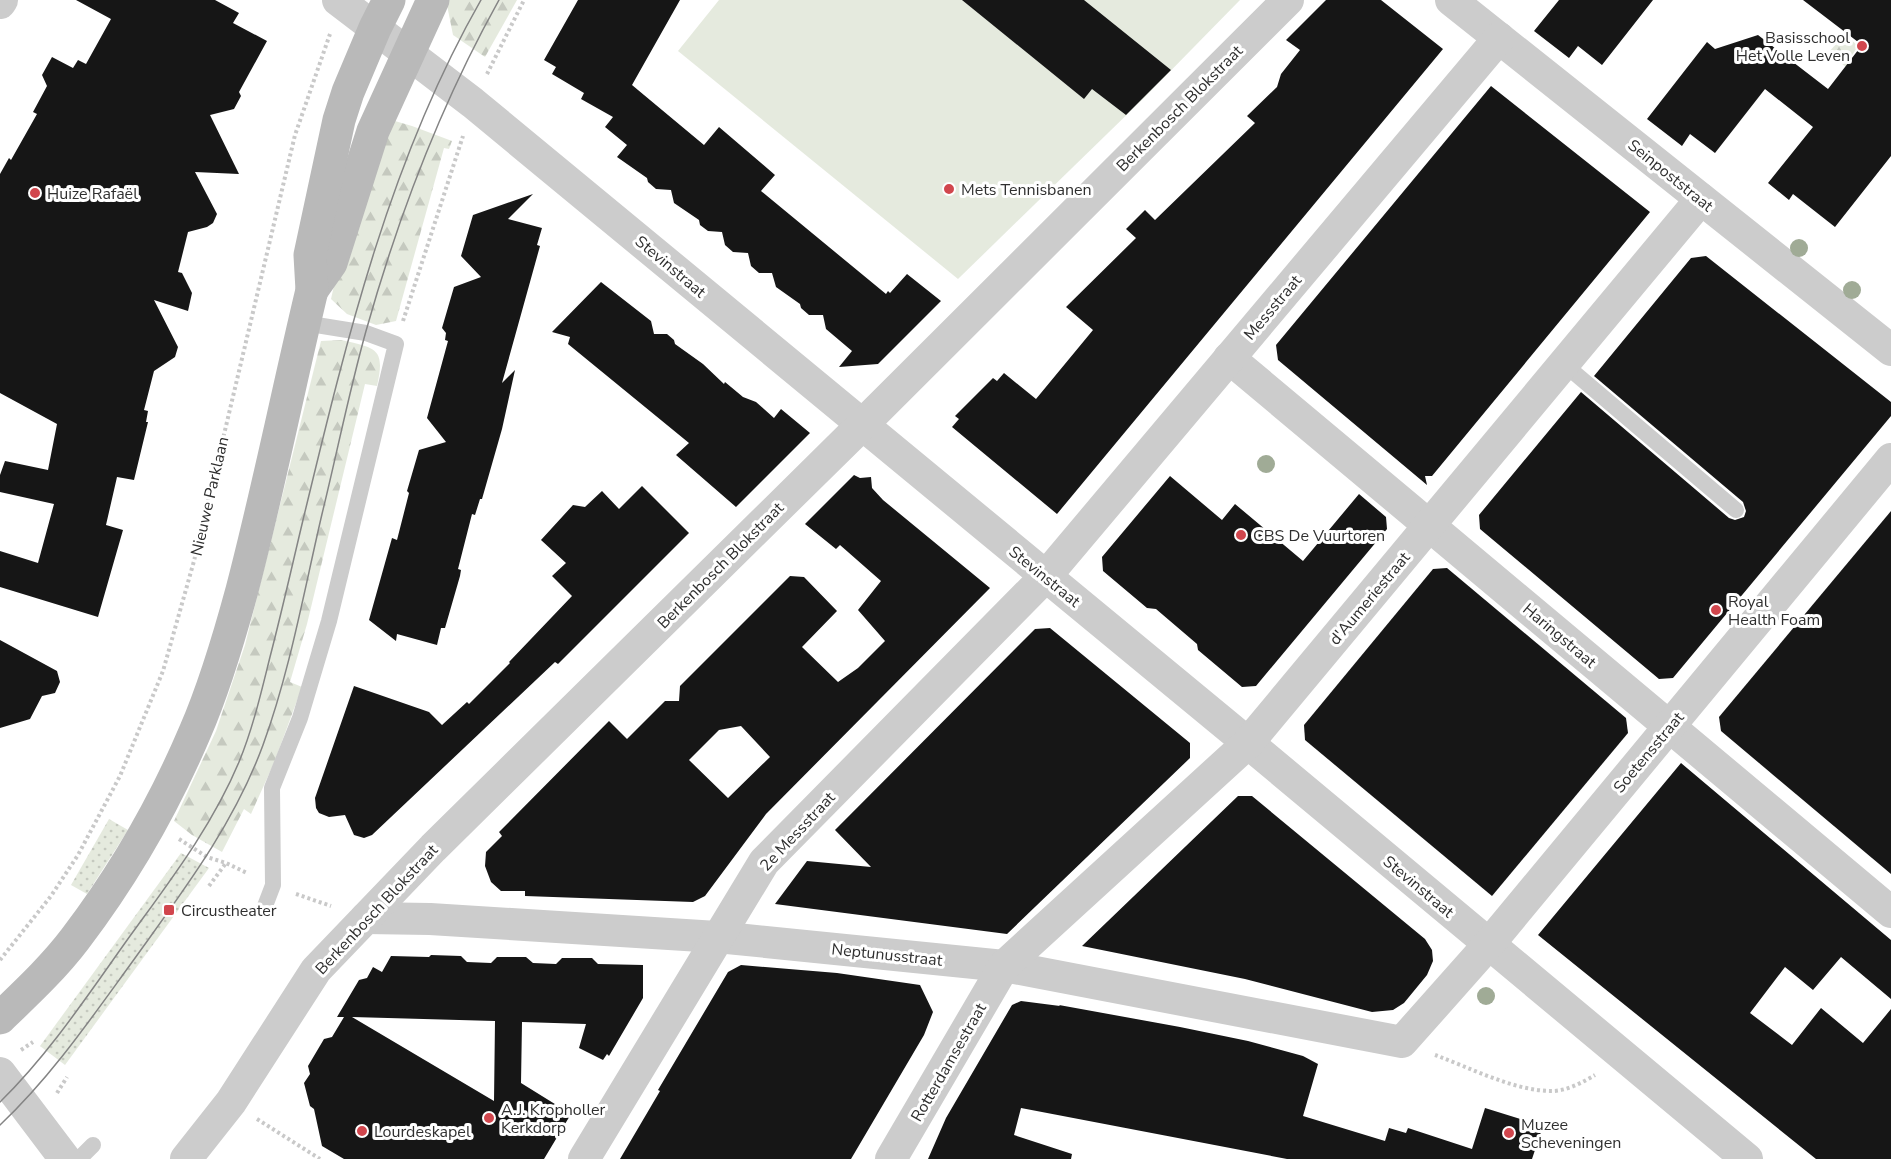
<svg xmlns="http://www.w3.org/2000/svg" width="1891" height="1159" font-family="'Nunito Sans',sans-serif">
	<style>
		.grass { fill: url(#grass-dots) }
		.forest { fill: url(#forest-firs) }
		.pitch { fill: #e5eade }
		.building { fill: #161616; fill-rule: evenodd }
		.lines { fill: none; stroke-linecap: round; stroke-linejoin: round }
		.path { stroke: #c9c9c9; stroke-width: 4; stroke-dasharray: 3 3; stroke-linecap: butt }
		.lane { stroke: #ccc; stroke-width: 16 }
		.street { stroke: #ccc; stroke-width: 32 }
		.secondary { stroke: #b9b9b9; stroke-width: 33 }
		.tram { stroke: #848484; stroke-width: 1.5 }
		.tree { fill: #a0ab96 }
		.poi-dot { fill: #d1464d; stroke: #fff; stroke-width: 2 }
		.labels { text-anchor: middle; stroke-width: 6; stroke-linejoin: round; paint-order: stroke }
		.poi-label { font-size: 16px; fill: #2f2f2f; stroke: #fff; text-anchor: start }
		.street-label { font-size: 16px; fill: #2f2f2f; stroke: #fff }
	</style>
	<defs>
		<pattern id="grass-dots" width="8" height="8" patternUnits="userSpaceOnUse" patternTransform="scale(1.5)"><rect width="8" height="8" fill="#e5eade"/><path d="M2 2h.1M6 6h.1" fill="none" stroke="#c5c9bf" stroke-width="1.8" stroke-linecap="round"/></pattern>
		<pattern id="forest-firs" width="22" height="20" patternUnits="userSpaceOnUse" patternTransform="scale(1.5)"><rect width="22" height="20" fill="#e5eade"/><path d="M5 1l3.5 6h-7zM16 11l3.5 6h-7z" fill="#c5c9bf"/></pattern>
	</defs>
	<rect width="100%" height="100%" fill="#fff"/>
	<g class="grass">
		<polygon points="109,819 128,830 87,894 71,885"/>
		<polygon points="181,853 209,868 65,1065 40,1046"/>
	</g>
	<g class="forest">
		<polygon points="446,0 517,0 485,57 453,35"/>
		<polygon points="1845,34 1858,46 1849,60 1891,93 1891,102 1828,53"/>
		<polygon points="388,119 412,126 452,141 449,149 444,148 396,321 376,325 347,314 331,299 337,272"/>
		<path d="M 341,340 C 375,348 386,347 377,386 L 365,384 L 307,624 L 290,682 L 302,687 L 274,763 L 251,814 L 244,809 L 222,852 L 192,835 L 174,821 L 216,731 L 245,645 L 321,341 Z"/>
	</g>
	<polygon class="pitch" points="719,0 1240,0 1144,98 958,279 678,51"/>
	<g class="building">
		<polygon points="76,0 215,0 239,13 233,23 267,41 239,92 241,96 234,109 210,115 239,174 195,172 217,214 213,223 207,227 188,232 178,272 182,273 192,293 188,311 154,300 178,347 175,357 154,371 144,410 148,411 146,422 148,422 134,480 117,477 106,525 123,530 98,617 0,587 0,551 38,563 54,504 0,492 0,475 5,461 48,470 57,424 0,393 0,174 9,158 11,160 37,114 33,112 47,86 42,75 52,57 73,68 78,60 86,64 111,19"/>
		<polygon points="578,0 680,0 632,85 704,145 719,127 775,175 761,191 886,294 888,291 890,293 907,274 941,301 878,364 839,367 852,351 826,329 823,315 809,315 801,308 800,304 776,287 772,273 759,273 751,266 748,253 733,252 725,245 722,232 708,231 700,225 699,220 674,203 671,190 656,189 648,182 647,178 617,157 627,145 605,127 613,117 581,99 584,93 552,74 556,67 544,60"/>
		<polygon points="962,0 1084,0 1171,70 1126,115 1092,89 1084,99"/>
		<polygon points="1326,0 1381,0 1443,49 1057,514 952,427 959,419 955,416 993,378 997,381 1004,373 1036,399 1093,330 1066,307 1136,238 1126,229 1145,210 1155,220 1255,123 1247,116 1277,87 1281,74 1300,50 1286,40"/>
		<polygon points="1559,0 1653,0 1602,65 1578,46 1569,58 1534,31"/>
		<polygon points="1803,0 1891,0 1891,156 1835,227 1793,194 1789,200 1768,183 1813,127 1765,89 1715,153 1690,134 1682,146 1647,119 1707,42 1715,49 1758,35 1828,89 1862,45"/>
		<polygon points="1491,86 1650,212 1432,476 1425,476 1427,485 1278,360 1276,345"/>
		<polygon points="533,194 508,219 542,228 537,245 540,246 502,383 515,370 502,429 482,499 480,499 475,515 472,514 458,569 461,570 460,576 445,628 441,628 437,645 397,634 396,641 369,620 392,538 397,540 409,493 407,491 419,450 446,442 427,418 448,341 445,340 446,333 442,328 454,287 481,277 461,256 473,215"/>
		<polygon points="1706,256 1891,402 1891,416 1673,678 1659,679 1480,529 1479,515 1581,392 1729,518 1735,520 1744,517 1746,511 1743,502 1594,376 1691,258"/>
		<polygon points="601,282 651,321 654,334 667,334 674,340 675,344 703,364 724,384 725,382 743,397 756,402 774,418 781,409 810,433 736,507 676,455 689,443 568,344 570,337 552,332"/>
		<path d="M 854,475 L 860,478 L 871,477 L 872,488 L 883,500 L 990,588 L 766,814 L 705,896 L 693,902 L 525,896 L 525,891 L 501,891 L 491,882 L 485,866 L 486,852 L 502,836 L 499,832 L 609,721 L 627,739 L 665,701 L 679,701 L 680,686 L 790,576 L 804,577 L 837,611 L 802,647 L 838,682 L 858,668 L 885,641 L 858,610 L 881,581 L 840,545 L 836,549 L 805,524 ZM 741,726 L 770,757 L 728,798 L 689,760 L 719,730 Z"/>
		<polygon points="1170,476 1222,520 1235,504 1303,561 1359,494 1386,517 1387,529 1256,686 1242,687 1198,650 1197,644 1156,609 1147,608 1103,571 1102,557"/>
		<polygon points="642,486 689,533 558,664 555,662 372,835 364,838 354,835 345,815 329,817 319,813 316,808 315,798 354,686 429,712 442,725 467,702 469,704 510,663 509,662 572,596 552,576 566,563 541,540 573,505 585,507 602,491 619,509"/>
		<polygon points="1891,511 1891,874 1721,731 1719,717"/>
		<polygon points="1447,568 1626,718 1628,733 1492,896 1305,740 1304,725 1433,569"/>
		<polygon points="1050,628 1190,743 1190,758 1007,934 775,904 807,861 871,867 835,830 1035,629"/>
		<polygon points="0,640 57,671 60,682 55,693 42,696 30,719 0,728"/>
		<polygon points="1681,763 1891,940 1891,999 1841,957 1813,990 1785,967 1750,1013 1792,1045 1821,1008 1863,1043 1891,1009 1891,1159 1816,1159 1538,935"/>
		<polygon points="1238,796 1252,796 1425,939 1432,950 1433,961 1427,975 1404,1003 1393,1010 1372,1012 1245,979 1082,946"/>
		<path d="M 431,955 L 461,956 L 467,962 L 491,963 L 497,957 L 526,957 L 533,963 L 556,964 L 562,958 L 592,958 L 598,964 L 643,965 L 643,998 L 609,1056 L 607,1054 L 603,1060 L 579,1048 L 586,1024 L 522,1022 L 521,1083 L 571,1114 L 544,1159 L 344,1159 L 322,1146 L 314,1109 L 310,1106 L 304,1083 L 310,1074 L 308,1066 L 324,1039 L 332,1037 L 344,1017 L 337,1017 L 359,980 L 367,978 L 373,967 L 382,972 L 391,956 L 429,957 ZM 352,1017 L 495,1021 L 494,1101 Z"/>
		<polygon points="741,965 837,973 920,985 933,1012 924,1035 851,1159 620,1159 660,1091 658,1090 728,972"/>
		<polygon points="1021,1001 1060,1006 1059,1005 1180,1027 1248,1041 1303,1056 1318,1064 1303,1116 1385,1141 1389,1128 1406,1133 1408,1128 1472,1149 1485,1108 1543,1126 1532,1159 1287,1159 1021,1108 1014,1135 1072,1154 1071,1159 928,1159 946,1118 1012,1005"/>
	</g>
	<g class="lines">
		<g class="path">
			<polyline points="487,74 524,0"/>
			<polyline points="403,321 463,136"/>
			<polyline points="179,839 207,857 226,863 247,873"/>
			<polyline points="209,886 226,863"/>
			<polyline points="296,894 331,906"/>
			<polyline points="0,960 51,896 78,855 120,776 163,671 194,561 295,135 330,34"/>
			<polyline points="21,1050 33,1042"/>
			<path d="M 1435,1055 C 1471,1068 1514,1091 1552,1091 C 1567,1091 1583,1082 1595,1075"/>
			<polyline points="57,1093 67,1077"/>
			<polyline points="257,1119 320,1159"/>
		</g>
		<g class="lane">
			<polyline points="1564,364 1736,510"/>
			<polyline points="265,906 273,885 272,788 300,718 329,621 396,344 366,333 304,323"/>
			<polyline points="79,1159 93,1145"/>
		</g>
		<g class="street">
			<polyline points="338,0 473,103 1248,743 1747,1159"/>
			<polyline points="1451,0 1891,350"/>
			<polyline points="0,3 2,0"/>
			<polyline points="1229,358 1891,912"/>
			<polyline points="366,918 430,919 717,937 1004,966 1402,1042 1489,944 1891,459"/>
			<polyline points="0,1073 65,1159"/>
			<polyline points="186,1159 231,1102 316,970 433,848 862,425 1288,0"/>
			<polyline points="584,1159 764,862 1046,576 1499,38"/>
			<polyline points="891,1159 1004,966 1248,743 1701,199"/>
		</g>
		<g class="secondary">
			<polyline points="312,290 331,263 373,131 433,0"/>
			<path d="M 0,1018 C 26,993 53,968 75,939 C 123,876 164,805 195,732 C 215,686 229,638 242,590 C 268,491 288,390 312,290 L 310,255 L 339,120 L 348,92 L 375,28 L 389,0"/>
		</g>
		<g class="tram">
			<path d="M 0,1102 C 48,1055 86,998 125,943 C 166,886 211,829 239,762 C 253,728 261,693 270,657 C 282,611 292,566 303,520 C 346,342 389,161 481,0"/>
			<path d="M 0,1125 C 50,1078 90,1020 130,965 C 180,895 233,827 263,745 C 290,671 304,591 322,514 C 337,453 349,392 366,331 C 398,217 441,104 499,0"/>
		</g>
	</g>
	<g class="tree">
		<circle cx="1799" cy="248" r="9"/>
		<circle cx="1852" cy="290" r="9"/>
		<circle cx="1266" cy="464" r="9"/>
		<circle cx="1486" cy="996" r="9"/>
	</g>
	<g class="poi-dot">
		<circle cx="1862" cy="46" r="6"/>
		<circle cx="949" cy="189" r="6"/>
		<circle cx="35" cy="193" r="6"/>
		<circle cx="1241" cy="535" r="6"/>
		<circle cx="1716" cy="610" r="6"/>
		<rect x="163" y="904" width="12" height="12" rx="3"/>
		<circle cx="489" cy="1118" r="6"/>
		<circle cx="362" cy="1131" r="6"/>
		<circle cx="1509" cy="1133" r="6"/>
	</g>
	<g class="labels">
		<g class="poi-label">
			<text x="1850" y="43" text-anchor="end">Basisschool<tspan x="1850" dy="18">Het Volle Leven</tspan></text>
			<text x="961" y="195">Mets Tennisbanen</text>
			<text x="47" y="199">Huize Rafaël</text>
			<text x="1253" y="541">CBS De Vuurtoren</text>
			<text x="1728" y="607">Royal<tspan x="1728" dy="18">Health Foam</tspan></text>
			<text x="181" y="916">Circustheater</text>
			<text x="501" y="1115">A.J. Kropholler<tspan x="501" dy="18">Kerkdorp</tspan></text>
			<text x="1521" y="1130">Muzee<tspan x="1521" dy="18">Scheveningen</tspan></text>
			<text x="374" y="1137">Lourdeskapel</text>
		</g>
		<g class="street-label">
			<text transform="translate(1179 108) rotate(-45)" y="6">Berkenbosch Blokstraat</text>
			<text transform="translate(1671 175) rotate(39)" y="6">Seinpoststraat</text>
			<text transform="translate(671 266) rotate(40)" y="6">Stevinstraat</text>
			<text transform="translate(1272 307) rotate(-50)" y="6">Messstraat</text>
			<text transform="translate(209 496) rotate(-77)" y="6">Nieuwe Parklaan</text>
			<text transform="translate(720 565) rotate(-45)" y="6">Berkenbosch Blokstraat</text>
			<text transform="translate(1045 576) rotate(39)" y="6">Stevinstraat</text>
			<text transform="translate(1369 598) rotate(-50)" y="6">d'Aumeriestraat</text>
			<text transform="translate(1560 635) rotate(40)" y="6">Haringstraat</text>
			<text transform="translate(1648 752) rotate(-50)" y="6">Soetensstraat</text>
			<text transform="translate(797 831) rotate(-47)" y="6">2e Messstraat</text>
			<text transform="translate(1419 886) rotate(40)" y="6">Stevinstraat</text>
			<text transform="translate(376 909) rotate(-47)" y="6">Berkenbosch Blokstraat</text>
			<text transform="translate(887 954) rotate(6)" y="6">Neptunusstraat</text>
			<text transform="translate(948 1062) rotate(-60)" y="6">Rotterdamsestraat</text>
		</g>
	</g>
</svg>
